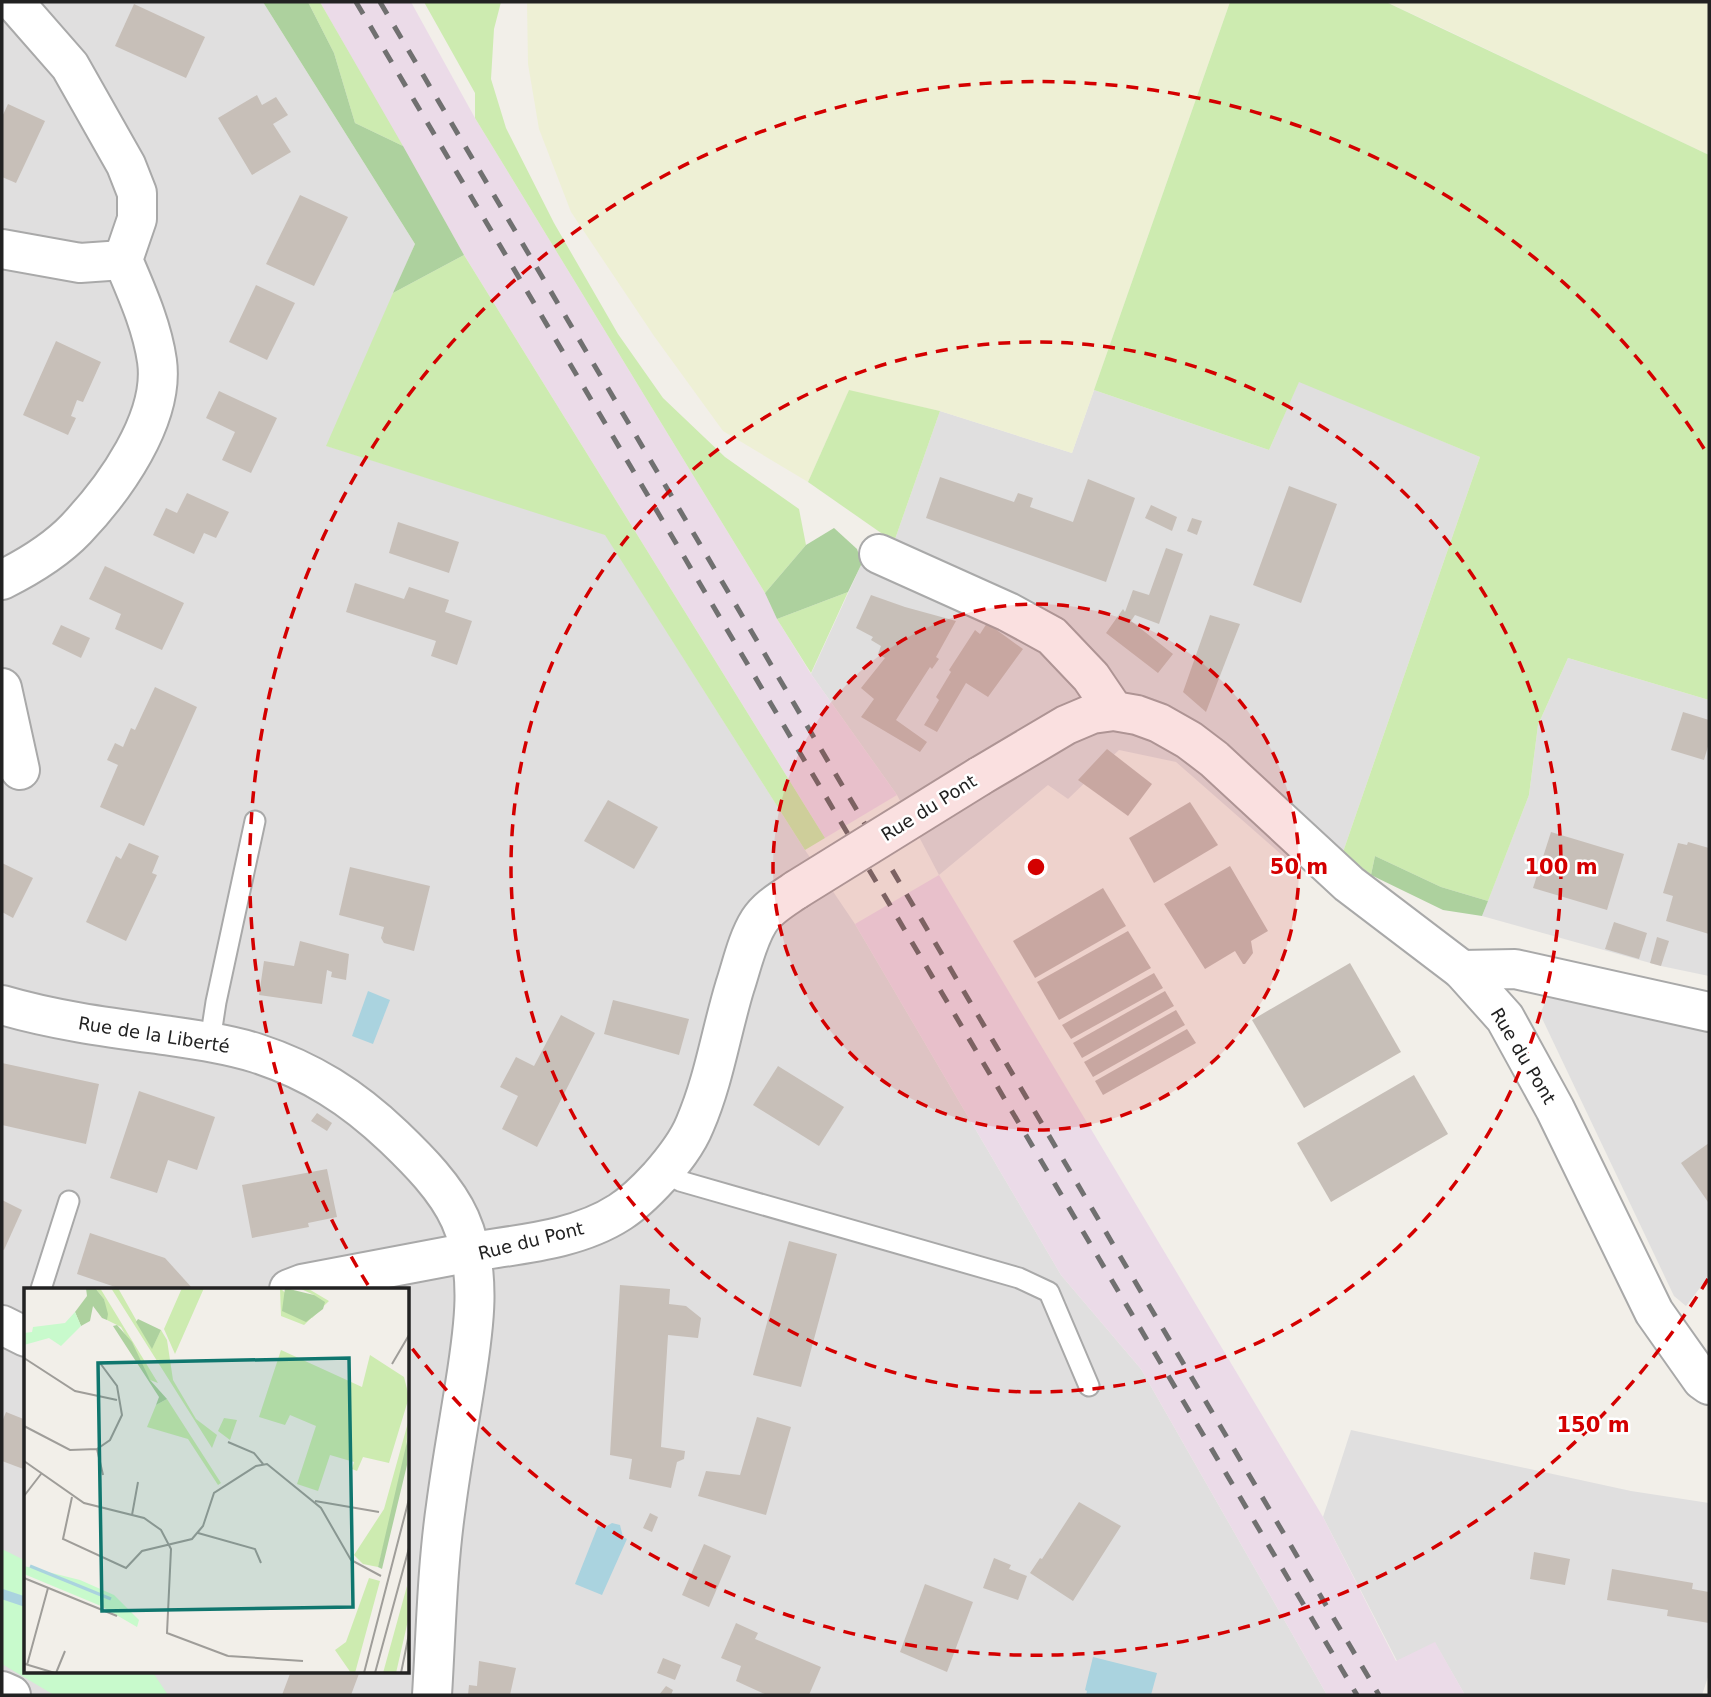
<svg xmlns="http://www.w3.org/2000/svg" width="1711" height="1697" font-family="'DejaVu Sans',sans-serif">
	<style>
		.residential { fill: #e0dfdf; fill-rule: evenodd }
		.industrial { fill: #ebdbe8 }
		.farmland { fill: #eef0d5 }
		.grass { fill: #cdebb0 }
		.forest { fill: #add19e }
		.park { fill: #c8facc }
		.water { fill: #aad3df }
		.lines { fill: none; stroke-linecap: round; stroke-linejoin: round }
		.stream { stroke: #aad3df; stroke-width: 10 }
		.building { fill: #c7bfb8 }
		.service-casing { stroke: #a9a9a9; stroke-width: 23 }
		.minor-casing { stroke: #a9a9a9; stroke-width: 42 }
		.tertiary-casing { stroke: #a9a9a9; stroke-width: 42 }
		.service { stroke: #fff; stroke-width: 19 }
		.minor { stroke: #fff; stroke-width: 38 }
		.tertiary { stroke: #fff; stroke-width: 38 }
		.rail { stroke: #707070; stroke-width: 5; stroke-dasharray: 14 14; stroke-linecap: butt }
		.tertiary-bridge-casing { stroke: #a9a9a9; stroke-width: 42; stroke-linecap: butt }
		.tertiary-bridge { stroke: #fff; stroke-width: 38 }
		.ring { fill: none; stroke: #d40000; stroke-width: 3.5; stroke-dasharray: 12 9 }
		.labels { text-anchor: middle; stroke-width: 5; stroke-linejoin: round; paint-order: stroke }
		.street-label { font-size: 18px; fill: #222; stroke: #fff }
		.inset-river { fill: none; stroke: #aad3df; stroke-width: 3.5 }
		.inset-road { fill: none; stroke: #9f9d99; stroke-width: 2 }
		.view { fill: #0f766e; fill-opacity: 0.15; stroke: #0f766e; stroke-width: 3.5 }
		.inset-edge { fill: none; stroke: #222; stroke-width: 3.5 }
		.centre { fill: #d40000; stroke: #fff; stroke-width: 3.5 }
		.ring-label { font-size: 21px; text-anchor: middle; font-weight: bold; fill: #d40000; stroke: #fff; stroke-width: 5; stroke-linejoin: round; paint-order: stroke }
	</style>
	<rect width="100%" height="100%" fill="#f2efe9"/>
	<g class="residential">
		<path d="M 2,2 L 263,2 L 415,244 L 327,446 L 605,534 L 805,850 L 855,924 L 1061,1275 L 1141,1369 L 1327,1695 L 2,1695 ZM 26,1289 L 408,1289 L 408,1671 L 26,1671 Z"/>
		<polygon points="1299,381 1480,457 1343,852 1291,863 1176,762 1119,750 1068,799 1048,785 939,875 897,795 811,674 862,563 894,542 940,411 1072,453 1094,390 1269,450"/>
		<polygon points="1568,658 1709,700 1709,976 1661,966 1482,916 1529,795 1538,725"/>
		<polygon points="1548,996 1709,1033 1709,1276 1686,1306 1674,1296 1540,1014"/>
		<polygon points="1351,1430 1631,1491 1709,1503 1709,1674 1702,1695 1465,1695 1435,1643 1397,1661 1323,1517"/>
	</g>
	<g class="industrial">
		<polygon points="320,2 411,2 475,118 765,593 777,619 811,674 897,795 825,838 464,255"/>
		<polygon points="939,875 1323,1517 1396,1661 1435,1642 1465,1695 1327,1695 1141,1369 1061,1275 855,924"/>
	</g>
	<g class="farmland">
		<polygon points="527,2 1230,2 1072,453 940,411 849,391 808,482 723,431 654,336 571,212 539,129 528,64"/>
		<polygon points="1386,2 1709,2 1709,155 1438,26"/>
	</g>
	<g class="grass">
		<polygon points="308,2 320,2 403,146 355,123 334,53"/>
		<polygon points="424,2 501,2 494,29 491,79 506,128 554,223 618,334 663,398 725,457 799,509 806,545 765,593 475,118 475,93"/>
		<polygon points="1230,2 1386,2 1709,155 1709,700 1568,658 1538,725 1529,795 1488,901 1441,887 1375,856 1371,875 1343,852 1480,457 1299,382 1269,450 1094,390"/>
		<polygon points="464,255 825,838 805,850 605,535 326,446 393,293"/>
		<polygon points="849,390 940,411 894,542 808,482"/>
		<polygon points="848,592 811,673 777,619"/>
	</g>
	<g class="forest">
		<polygon points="263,2 308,2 334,53 355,123 403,146 464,255 393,293 415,244"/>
		<polygon points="834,528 857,549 862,563 848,592 777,619 765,593 806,545"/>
		<polygon points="1375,856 1441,887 1488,901 1482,916 1443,910 1371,875"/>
	</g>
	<polygon class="park" points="2,1549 26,1561 26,1671 152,1671 168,1695 54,1695 2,1664"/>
	<g class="water">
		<polygon points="368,991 390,1000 373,1044 352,1036"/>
		<polygon points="612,1523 620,1525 623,1537 627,1539 602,1595 575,1584 598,1526 604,1528"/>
		<polygon points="1093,1657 1157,1673 1151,1695 1086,1695 1087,1691 1085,1690"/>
	</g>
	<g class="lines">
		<polyline class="stream" points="2,1594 26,1602"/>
	</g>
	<g class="building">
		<polygon points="134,4 205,37 186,78 115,46"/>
		<polygon points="257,95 262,105 276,97 288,115 273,124 291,152 252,175 218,118"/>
		<polygon points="8,104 45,121 16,183 2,177 2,117"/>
		<polygon points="300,195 348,217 314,286 266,264"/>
		<polygon points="256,285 295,303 267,360 229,342"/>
		<polygon points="56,341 101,362 83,402 77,400 71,416 76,418 68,435 23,415"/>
		<polygon points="219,391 277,418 251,473 222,460 235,432 206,418"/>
		<polygon points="940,477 1014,502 1018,493 1033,498 1030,507 1073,522 1088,479 1135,498 1106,582 926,518"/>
		<polygon points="1289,486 1337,504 1301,603 1253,585"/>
		<polygon points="187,493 229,512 216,538 204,533 194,554 153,535 166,508 177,513"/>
		<polygon points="1151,505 1177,517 1172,531 1145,518"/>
		<polygon points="1192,518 1202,521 1197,535 1187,531"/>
		<polygon points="398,522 459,542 449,573 389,553"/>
		<polygon points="1166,548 1183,554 1159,624 1135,615 1131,621 1173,654 1158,673 1106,633 1123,609 1125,612 1133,590 1149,595"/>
		<polygon points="105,566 184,603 162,650 115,629 121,614 89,599"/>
		<polygon points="355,583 404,599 409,587 449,600 445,612 472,621 457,665 431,656 436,641 346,612"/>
		<polygon points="871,595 905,607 956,621 936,657 939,659 932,669 930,667 896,720 927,742 920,752 861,717 874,699 861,688 885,658 878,654 881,646 871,640 873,637 856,628"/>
		<polygon points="1210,615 1240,624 1206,712 1183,692"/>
		<polygon points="987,623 1023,649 988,697 966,683 937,732 924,725 939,700 936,697 951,672 949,670 975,630 980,634"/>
		<polygon points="61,625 90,638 81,658 52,644"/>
		<polygon points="155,687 197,707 144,826 100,807 118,765 107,760 115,743 123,747 131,728 135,730"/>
		<polygon points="1683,712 1709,720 1709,743 1704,760 1671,750"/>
		<polygon points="1107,749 1152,784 1128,816 1078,780"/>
		<polygon points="608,800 658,827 634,869 584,841"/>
		<polygon points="1190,802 1218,845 1154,883 1129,838"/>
		<polygon points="1551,832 1624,854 1607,910 1533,888"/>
		<polygon points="1688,842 1709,848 1709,934 1666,921 1673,896 1663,893 1678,843 1687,845"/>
		<polygon points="129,843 159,856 152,873 157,875 126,941 86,922 116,856 121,859"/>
		<polygon points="2,863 33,878 13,918 2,912"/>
		<polygon points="1230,866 1268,931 1251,941 1253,953 1245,964 1243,964 1235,951 1205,969 1164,904"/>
		<polygon points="350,867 430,886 414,951 384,943 381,938 384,927 339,915"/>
		<polygon points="1103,888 1126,926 1035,978 1013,941"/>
		<polygon points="1614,922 1647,933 1639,959 1605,949"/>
		<polygon points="1128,931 1151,968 1059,1020 1037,982"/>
		<polygon points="1657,937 1669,941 1661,966 1650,963"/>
		<polygon points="300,941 349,954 346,980 331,977 332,972 327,970 322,1004 259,995 264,961 294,966"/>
		<polygon points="1350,963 1401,1052 1304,1108 1252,1020"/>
		<polygon points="1154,973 1163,988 1071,1039 1062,1025"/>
		<polygon points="1165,991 1174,1006 1082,1058 1073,1043"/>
		<polygon points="613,1000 689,1019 679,1055 604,1034"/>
		<polygon points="1176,1010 1185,1025 1093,1077 1084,1062"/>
		<polygon points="561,1015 595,1033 537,1147 502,1129 518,1096 500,1087 516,1057 534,1066"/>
		<polygon points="1187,1029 1196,1043 1103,1095 1095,1081"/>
		<polygon points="2,1063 99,1084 86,1144 2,1125"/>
		<polygon points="778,1066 844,1107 819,1146 753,1105"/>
		<polygon points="1414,1075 1448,1134 1331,1202 1297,1143"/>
		<polygon points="139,1091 215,1117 197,1170 168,1160 157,1193 110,1178"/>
		<polygon points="317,1113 332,1123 327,1131 311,1121"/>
		<polygon points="1709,1143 1709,1201 1708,1202 1681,1163"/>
		<polygon points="327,1169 337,1217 308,1223 309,1227 252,1238 242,1185"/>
		<polygon points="2,1200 22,1210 4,1250 2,1249"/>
		<polygon points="90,1233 165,1258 193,1289 121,1289 77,1274"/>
		<polygon points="789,1241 837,1254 801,1387 753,1375"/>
		<polygon points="620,1285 670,1289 669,1304 686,1306 701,1318 698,1338 668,1335 661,1447 685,1451 684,1459 677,1462 671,1488 629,1479 632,1459 610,1455"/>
		<polygon points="6,1412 26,1420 26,1470 2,1461 2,1422"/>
		<polygon points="757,1417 791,1427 766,1515 698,1496 706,1471 740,1475"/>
		<polygon points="1079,1502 1121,1526 1073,1601 1030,1573 1040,1558 1042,1559"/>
		<polygon points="650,1513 658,1517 652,1532 643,1528"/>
		<polygon points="704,1544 731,1556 709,1607 682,1595"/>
		<polygon points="1534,1552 1570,1559 1565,1585 1530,1579"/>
		<polygon points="994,1558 1011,1565 1009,1569 1027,1576 1018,1600 983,1588"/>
		<polygon points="1612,1569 1693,1583 1692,1589 1709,1592 1709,1623 1667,1616 1668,1610 1607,1600"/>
		<polygon points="925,1584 973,1602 947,1672 900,1652"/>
		<polygon points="736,1623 758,1633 755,1639 821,1667 809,1695 767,1695 736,1681 741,1666 721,1658"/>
		<polygon points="663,1658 681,1665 675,1680 657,1673"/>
		<polygon points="479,1661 516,1668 510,1695 468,1695 469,1685 477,1686"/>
		<polygon points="291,1671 360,1671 351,1695 282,1695"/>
		<polygon points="666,1686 673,1690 671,1695 659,1695"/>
	</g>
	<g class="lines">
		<g class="service-casing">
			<g id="service">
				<polyline points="210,1041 216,1002 255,821"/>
				<polyline points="664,1171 680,1181 1019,1278 1049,1292 1089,1386"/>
				<polyline points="41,1289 69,1201"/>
			</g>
		</g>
		<g class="minor-casing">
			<g id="minor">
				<polyline points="2,249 80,263 123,260"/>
				<polyline points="879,554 1008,612 1052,636 1091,677 1114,711"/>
				<path d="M 2,580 C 28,567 56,550 76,529 C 114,489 165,419 157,361 C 152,326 137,293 123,260 L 137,219 L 137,193 L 126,165 L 70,66 L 14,2"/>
				<polyline points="2,688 20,770"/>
				<polyline points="1462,970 1515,969 1709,1012"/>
				<polyline points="289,1289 302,1284 471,1252"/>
				<polyline points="2,1325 26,1337"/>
				<polyline points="2,1691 11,1695"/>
			</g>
		</g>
		<g class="tertiary-casing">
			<g id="tertiary">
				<polyline points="980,776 1066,725 1092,714 1114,711 1137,715 1159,723 1189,740 1214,759 1349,884 1462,970 1505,1018 1555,1109 1654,1312 1702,1380 1709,1385"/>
				<path d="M 2,1005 C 53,1020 105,1027 157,1034 C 190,1039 224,1043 256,1053 C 311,1071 352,1097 394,1137 C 418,1160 446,1188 460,1219 C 484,1273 473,1334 464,1391 C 458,1429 451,1467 446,1506 C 437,1568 436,1632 432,1695"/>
				<path d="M 471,1252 C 520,1244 577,1240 620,1212 C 634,1203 648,1189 659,1177 C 673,1161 687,1144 695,1124 C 714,1080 721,1032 735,986 C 742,965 747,940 759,921 C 768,907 783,899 796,890"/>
			</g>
		</g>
		<use href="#service" class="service"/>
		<use href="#minor" class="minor"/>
		<use href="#tertiary" class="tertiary"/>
		<g class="rail">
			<polyline points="356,2 1357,1695"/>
			<polyline points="380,2 1379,1695"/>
		</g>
		<g class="tertiary-bridge-casing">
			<polyline id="tertiary-bridge" points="796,890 980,776"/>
		</g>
		<use href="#tertiary-bridge" class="tertiary-bridge"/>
	</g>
	<circle cx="1036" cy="867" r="263" fill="#d40000" fill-opacity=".12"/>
	<g class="ring">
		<circle cx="1036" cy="867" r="263"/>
		<circle cx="1036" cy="867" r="525"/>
		<path d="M1708 1279A788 788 0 0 1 411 1347M368 1285A788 788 0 1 1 1708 455"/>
	</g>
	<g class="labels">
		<g class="street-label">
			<text transform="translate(929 808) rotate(-32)" y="6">Rue du Pont</text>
			<text transform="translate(154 1035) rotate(9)" y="6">Rue de la Liberté</text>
			<text transform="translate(1523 1056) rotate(59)" y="6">Rue du Pont</text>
			<text transform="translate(531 1241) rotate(-14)" y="6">Rue du Pont</text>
		</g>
	</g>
	<g transform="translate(24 1288)">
		<rect width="385" height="385" fill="#f2efe9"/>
		<path d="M 71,0 L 76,0 L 134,95 L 126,92 L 97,39 L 83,32 L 80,11 ZM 87,0 L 94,0 L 128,60 L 137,42 L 143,52 L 149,92 L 172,131 L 193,147 L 188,160 ZM 158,0 L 180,0 L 151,66 L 140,41 ZM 256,0 L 288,30 L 293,25 L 290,7 L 275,0 L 283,0 L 305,13 L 280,37 L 257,28 ZM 257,62 L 338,99 L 346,67 L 380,89 L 385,109 L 365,175 L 339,169 L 333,183 L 328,181 L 330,174 L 306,167 L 294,203 L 273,196 L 292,138 L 266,127 L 261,137 L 235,129 ZM 143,111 L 197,195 L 194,197 L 164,151 L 123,139 L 132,117 ZM 200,130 L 213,132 L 206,152 L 194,143 ZM 385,131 L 380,178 L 354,279 L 339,276 L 330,267 L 360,221 ZM 345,290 L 356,293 L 331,385 L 327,385 L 311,362 L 322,354 ZM 383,298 L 385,328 L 372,385 L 359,385 Z" fill="#cdebb0"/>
		<path d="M 62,0 L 71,0 L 80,11 L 84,26 L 83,32 L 78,30 L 69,18 L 66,33 L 57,38 L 51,24 L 63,8 ZM 261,0 L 290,7 L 301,14 L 299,21 L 282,34 L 258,23 ZM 114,31 L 137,42 L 128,61 L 112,34 ZM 93,37 L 108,54 L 126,92 L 143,111 L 132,117 L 135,109 L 89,38 ZM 385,145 L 383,177 L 358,281 L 354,279 Z" fill="#add19e"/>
		<path d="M 51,24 L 57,38 L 37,58 L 25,50 L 0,57 L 0,45 L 8,44 L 9,39 L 41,35 ZM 0,278 L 56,292 L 90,307 L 115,332 L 113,339 L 77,318 L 0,286 Z" fill="#c8facc"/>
		<path class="inset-river" d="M 6,278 L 87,311"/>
		<path class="inset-road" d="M 0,70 L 51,103 L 93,112M 368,76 L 385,47M 0,138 L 46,162 L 73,161 L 86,152 L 98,127 L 93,98 L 76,75M 204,154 L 230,165 L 239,176M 73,161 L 79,187M 0,173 L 60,215 L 120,230 L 137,242 L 147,261 L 143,345 L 204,368M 0,208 L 17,186M 48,209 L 39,251 L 102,280 L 118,263 L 168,251 L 179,238 L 190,205 L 232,178 L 243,176 L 297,220 L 327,272 L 357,288M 291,213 L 355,224M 108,227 L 114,194M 174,245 L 231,261 L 237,275M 0,290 L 93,328M 204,368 L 279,373M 1,376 L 31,385M 3,377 L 24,300M 32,385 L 41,363M 340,385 L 385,211M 351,385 L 385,260M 377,385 L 385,346"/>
		<path class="view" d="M 325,70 L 329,319 L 78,323 L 74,75 Z"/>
		<rect width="385" height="385" class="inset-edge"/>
	</g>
	<circle cx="1036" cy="867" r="10" class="centre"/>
	<g class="ring-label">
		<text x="1299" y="874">50 m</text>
		<text x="1561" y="874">100 m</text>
		<text x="1593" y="1432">150 m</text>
	</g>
	<rect width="1711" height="1697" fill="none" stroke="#222222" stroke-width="7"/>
</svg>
